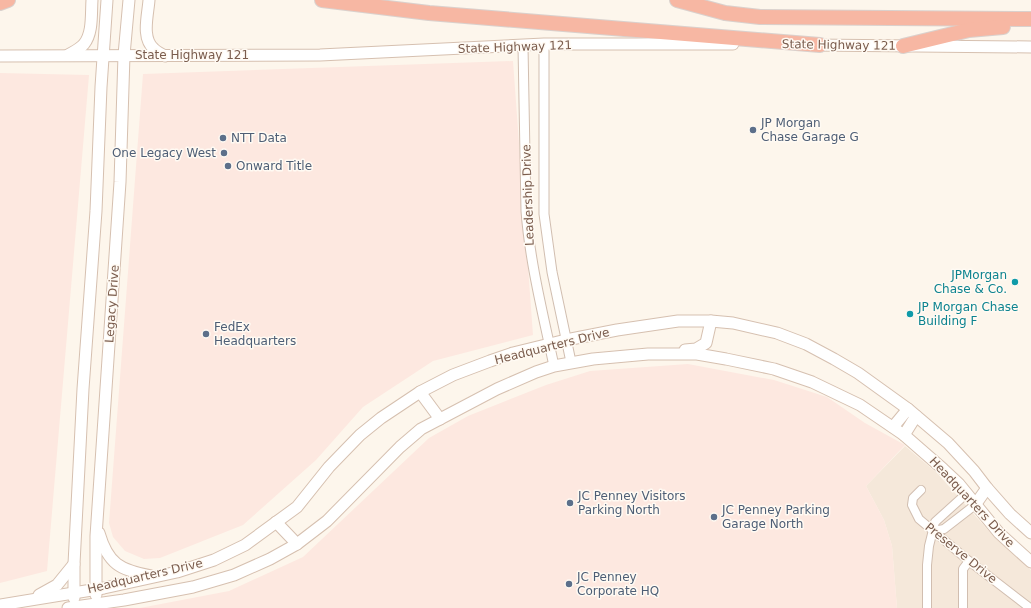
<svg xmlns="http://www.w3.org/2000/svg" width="1031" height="608" font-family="'DejaVu Sans',sans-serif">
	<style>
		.residential { fill: #f5e8da }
		.commercial { fill: #fde8e0 }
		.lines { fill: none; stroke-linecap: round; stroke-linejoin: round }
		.minor-casing { stroke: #d1beb0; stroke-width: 10 }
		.tertiary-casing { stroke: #d1beb0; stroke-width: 11 }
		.secondary-casing { stroke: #d6c0b0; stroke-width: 13 }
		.motorway-casing { stroke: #dad1cd; stroke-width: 16 }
		.minor { stroke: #fff; stroke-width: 8 }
		.tertiary { stroke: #fff; stroke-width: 9 }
		.secondary { stroke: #fff; stroke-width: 11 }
		.motorway { stroke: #f7b7a3; stroke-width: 14 }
		.service-dot { fill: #5c6f8a; stroke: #fffaf3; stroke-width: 1.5 }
		.culture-dot { fill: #0f9aa8; stroke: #fffaf3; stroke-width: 1.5 }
		.labels { text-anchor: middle; stroke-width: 3; stroke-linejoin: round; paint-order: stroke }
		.street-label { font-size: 12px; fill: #7a5c4d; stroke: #fffaf3 }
		.service-label { font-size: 12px; fill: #4e5e75; stroke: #fffaf3; text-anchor: start }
		.culture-label { font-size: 12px; fill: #0d838f; stroke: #fffaf3; text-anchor: end }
	</style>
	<rect width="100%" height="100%" fill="#fdf6ec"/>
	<polygon class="residential" points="905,446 938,474 996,539 1031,570 1031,608 897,608 892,546 884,520 866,486"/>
	<g class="commercial">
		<polygon points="513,61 533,335 433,361 363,407 316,460 243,525 160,558 144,559 125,551 113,537 109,523 143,74"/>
		<polygon points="0,73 89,75 47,571 0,583"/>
		<polygon points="688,364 774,380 827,397 865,423 905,445 866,486 884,520 892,546 897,608 140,608 229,591 303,557 429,438 468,416 546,385 590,371"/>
	</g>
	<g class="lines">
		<g class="minor-casing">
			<g id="minor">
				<polyline points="921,490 913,498 912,505 919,519 969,561 1030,608"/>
				<polyline points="934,531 944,529 975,505"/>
				<polyline points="927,608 927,565 929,546 935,522 966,494"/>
				<polyline points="963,608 963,569 969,561"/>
			</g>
		</g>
		<g class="tertiary-casing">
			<g id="tertiary">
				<polyline points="544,44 544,214 552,272 571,362"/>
				<path d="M 523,46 L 526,211 C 530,263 543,314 554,366"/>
			</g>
		</g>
		<g class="secondary-casing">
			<g id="secondary">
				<path d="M 149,0 C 148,15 141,38 154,49 C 157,52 161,54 165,56"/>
				<polyline points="812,45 1031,47"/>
				<path d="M 68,55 C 73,52 80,49 84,44 C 93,33 91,14 92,0"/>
				<polyline points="0,56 320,55 544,44 733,44"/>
				<polyline points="685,350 696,349 706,343 711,321"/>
				<polyline points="420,392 440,419"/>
				<polyline points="893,427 908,409"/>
				<polyline points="904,435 916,416"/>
				<polyline points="975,505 987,488"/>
				<polyline points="276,522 297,544"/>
				<path d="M 99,533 C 108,564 120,570 151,576"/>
				<polyline points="39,595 57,585 74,564"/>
				<polyline points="96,595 96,536 120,182 124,55 129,0"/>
				<polyline points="74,598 74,564 83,389 96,211 101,87 107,0"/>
				<polyline points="0,605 104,588 177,572 214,560 245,545 297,507 329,467 360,435 381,418 420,392 453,375 490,361 513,353 566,340 617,330 678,321 711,321 733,323 777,333 806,344 834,359 858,373 908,409 948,443 974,471 987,488 1010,514 1031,533"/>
				<polyline points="68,608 124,600 193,587 234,575 270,559 297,544 327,521 400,447 421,429 497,389 536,372 554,366 593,359 648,354 697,354 726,359 774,369 812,382 860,405 904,435 943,469 959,484 999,533 1031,562"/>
			</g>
		</g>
		<g class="motorway-casing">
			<g id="motorway">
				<polyline points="322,0 429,13 820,45"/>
				<polyline points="677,0 725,13 760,17 1031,19"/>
				<polyline points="0,3 8,0"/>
				<polyline points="903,46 969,30 1003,27"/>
			</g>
		</g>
		<use href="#minor" class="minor"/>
		<use href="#tertiary" class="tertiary"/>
		<use href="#secondary" class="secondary"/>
		<use href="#motorway" class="motorway"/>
	</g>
	<g class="service-dot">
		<circle cx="753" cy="130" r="4"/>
		<circle cx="223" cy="138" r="4"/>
		<circle cx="224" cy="153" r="4"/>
		<circle cx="228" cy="166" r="4"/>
		<circle cx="206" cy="334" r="4"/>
		<circle cx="570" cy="503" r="4"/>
		<circle cx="714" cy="517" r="4"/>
		<circle cx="569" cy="584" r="4"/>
	</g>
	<g class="culture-dot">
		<circle cx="1015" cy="282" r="4"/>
		<circle cx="910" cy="314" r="4"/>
	</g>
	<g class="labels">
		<g class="street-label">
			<text transform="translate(839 45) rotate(1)" y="4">State Highway 121</text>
			<text transform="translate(515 47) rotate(-2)" y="4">State Highway 121</text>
			<text x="192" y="59">State Highway 121</text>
			<text transform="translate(528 195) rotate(-92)" y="4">Leadership Drive</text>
			<text transform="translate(112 304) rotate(-86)" y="4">Legacy Drive</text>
			<text transform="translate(552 346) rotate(-14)" y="4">Headquarters Drive</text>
			<text transform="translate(972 502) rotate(47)" y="4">Headquarters Drive</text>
			<text transform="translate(961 553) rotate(39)" y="4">Preserve Drive</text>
			<text transform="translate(145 576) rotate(-13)" y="4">Headquarters Drive</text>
		</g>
		<g class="service-label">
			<text x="761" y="127">JP Morgan<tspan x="761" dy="14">Chase Garage G</tspan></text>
			<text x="231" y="142">NTT Data</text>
			<text x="216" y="157" text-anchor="end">One Legacy West</text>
			<text x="236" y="170">Onward Title</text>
			<text x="214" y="331">FedEx<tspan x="214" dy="14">Headquarters</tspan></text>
			<text x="578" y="500">JC Penney Visitors<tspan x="578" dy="14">Parking North</tspan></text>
			<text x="722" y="514">JC Penney Parking<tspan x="722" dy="14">Garage North</tspan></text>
			<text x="577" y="581">JC Penney<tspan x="577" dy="14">Corporate HQ</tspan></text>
		</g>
		<g class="culture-label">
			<text x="1007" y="279">JPMorgan<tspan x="1007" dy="14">Chase &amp; Co.</tspan></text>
			<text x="918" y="311" text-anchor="start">JP Morgan Chase<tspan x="918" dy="14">Building F</tspan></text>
		</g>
	</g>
</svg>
